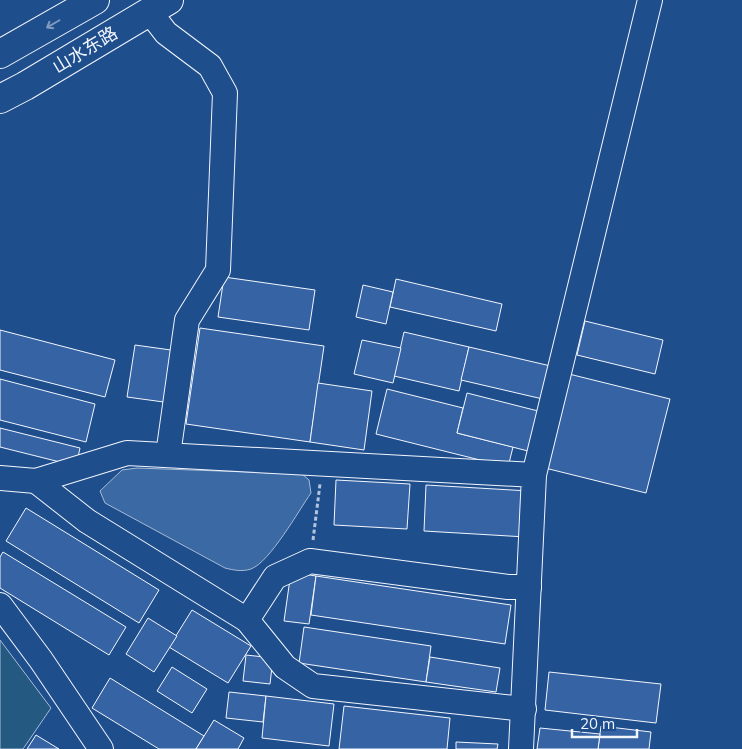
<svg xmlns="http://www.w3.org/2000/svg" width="742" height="749" font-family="Mulish,'Noto Sans SC',sans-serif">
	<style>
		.green { fill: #245a82; stroke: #a8bbd7 }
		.water { fill: #3b69a3; stroke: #a8bbd7 }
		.building { fill: #3563a3; stroke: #f2f6ff }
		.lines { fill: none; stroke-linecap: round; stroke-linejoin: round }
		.minor-casing { stroke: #f2f6ff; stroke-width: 26 }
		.highway-casing { stroke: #f2f6ff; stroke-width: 30 }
		.path { stroke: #b3c4dc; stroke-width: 3; stroke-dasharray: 4 2.5; stroke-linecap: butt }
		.minor { stroke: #1f4e8c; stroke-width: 24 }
		.highway { stroke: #1f4e8c; stroke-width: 28 }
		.oneway { stroke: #7e9ac0 }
		.labels { text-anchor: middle; stroke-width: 4; stroke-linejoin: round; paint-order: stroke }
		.street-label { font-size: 18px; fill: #f2f6ff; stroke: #1f4e8c }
	</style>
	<rect width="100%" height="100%" fill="#1f4e8c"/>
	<polygon class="green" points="0,640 51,708 23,749 0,749"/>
	<path class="water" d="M 137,468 L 302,474 L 309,480 L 311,493 C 299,510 270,562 251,569 C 242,572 233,570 225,568 L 105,503 L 100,491 L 122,470 Z"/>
	<g class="building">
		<polygon points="224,277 315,290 309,330 218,317"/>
		<polygon points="396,279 502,304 496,331 390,307"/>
		<polygon points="363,285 393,292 386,324 356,317"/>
		<polygon points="585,321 663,340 655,374 577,355"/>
		<polygon points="200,328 324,346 310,442 186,424"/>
		<polygon points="0,330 115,360 105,397 0,370"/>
		<polygon points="404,332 469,347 459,391 394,376"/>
		<polygon points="362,340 401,348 393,383 354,374"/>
		<polygon points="135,345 178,351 171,403 127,397"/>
		<polygon points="469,347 555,367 547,400 461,380"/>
		<polygon points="569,374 670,399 646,493 545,468"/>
		<polygon points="0,379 95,404 86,442 0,420"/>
		<polygon points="318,383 372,391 364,450 310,442"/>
		<polygon points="387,389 463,408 457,433 513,447 508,467 376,434"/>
		<polygon points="467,393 546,413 536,453 457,433"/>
		<polygon points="0,428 80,448 76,466 0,447"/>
		<polygon points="336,480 410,484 407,529 334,525"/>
		<polygon points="426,485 529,491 526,537 424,531"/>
		<polygon points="26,508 159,590 139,623 6,541"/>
		<polygon points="3,552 126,627 109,655 0,588 0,557"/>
		<polygon points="291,572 316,576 309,624 284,621"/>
		<polygon points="316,576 511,605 505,644 311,615"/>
		<polygon points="192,610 251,646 228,683 169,647"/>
		<polygon points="148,618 177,636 154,672 126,654"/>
		<polygon points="304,627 431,646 426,682 299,663"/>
		<polygon points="246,655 273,658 270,684 243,681"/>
		<polygon points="430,657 500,668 496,692 426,682"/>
		<polygon points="172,667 207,689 192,713 157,691"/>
		<polygon points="549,672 661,684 656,723 545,710"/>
		<polygon points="110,678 204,736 196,749 159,749 92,708"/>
		<polygon points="229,692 266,696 263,722 226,718"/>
		<polygon points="266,696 334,704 329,746 262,738"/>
		<polygon points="344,706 450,718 447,749 339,749"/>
		<polygon points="214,720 244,738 238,749 196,749"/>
		<polygon points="601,726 651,732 649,749 598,749"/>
		<polygon points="540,728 600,734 598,749 537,749"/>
		<polygon points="36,735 59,749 27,749"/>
		<polygon points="456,742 498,744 497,749 456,749"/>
	</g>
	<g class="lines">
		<g class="minor-casing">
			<g id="minor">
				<polyline points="149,11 166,33 210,66 225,93 218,270 187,320 168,455"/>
				<polyline points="534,475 650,0"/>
				<polyline points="0,478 36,481 127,453 534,475 521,749"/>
				<polyline points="36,481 87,521 247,620 285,667 313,686 524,709"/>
				<polyline points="0,605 41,660 101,749"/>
				<polyline points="247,620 275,577 310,561 508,587 529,587"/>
			</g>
		</g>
		<g class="highway-casing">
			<g id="highway">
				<polyline points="0,54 95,0"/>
				<polyline points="0,99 25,86 169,0"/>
			</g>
		</g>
		<polyline class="path" points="313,540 320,484"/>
		<use href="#minor" class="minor"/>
		<use href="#highway" class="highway"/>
	</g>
	<defs><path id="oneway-shaft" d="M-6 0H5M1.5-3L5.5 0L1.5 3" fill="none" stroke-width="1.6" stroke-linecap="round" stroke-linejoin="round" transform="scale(1.25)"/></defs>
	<use class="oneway" href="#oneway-shaft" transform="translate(53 24) rotate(150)"/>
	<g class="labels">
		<g class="street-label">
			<text transform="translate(85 50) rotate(-31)" y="6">山水东路</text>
		</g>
	</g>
	<path d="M572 729v8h65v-8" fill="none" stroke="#f2f6ff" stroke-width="2.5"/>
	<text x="580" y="729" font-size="15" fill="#f2f6ff" stroke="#1f4e8c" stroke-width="4" paint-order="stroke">20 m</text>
</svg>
